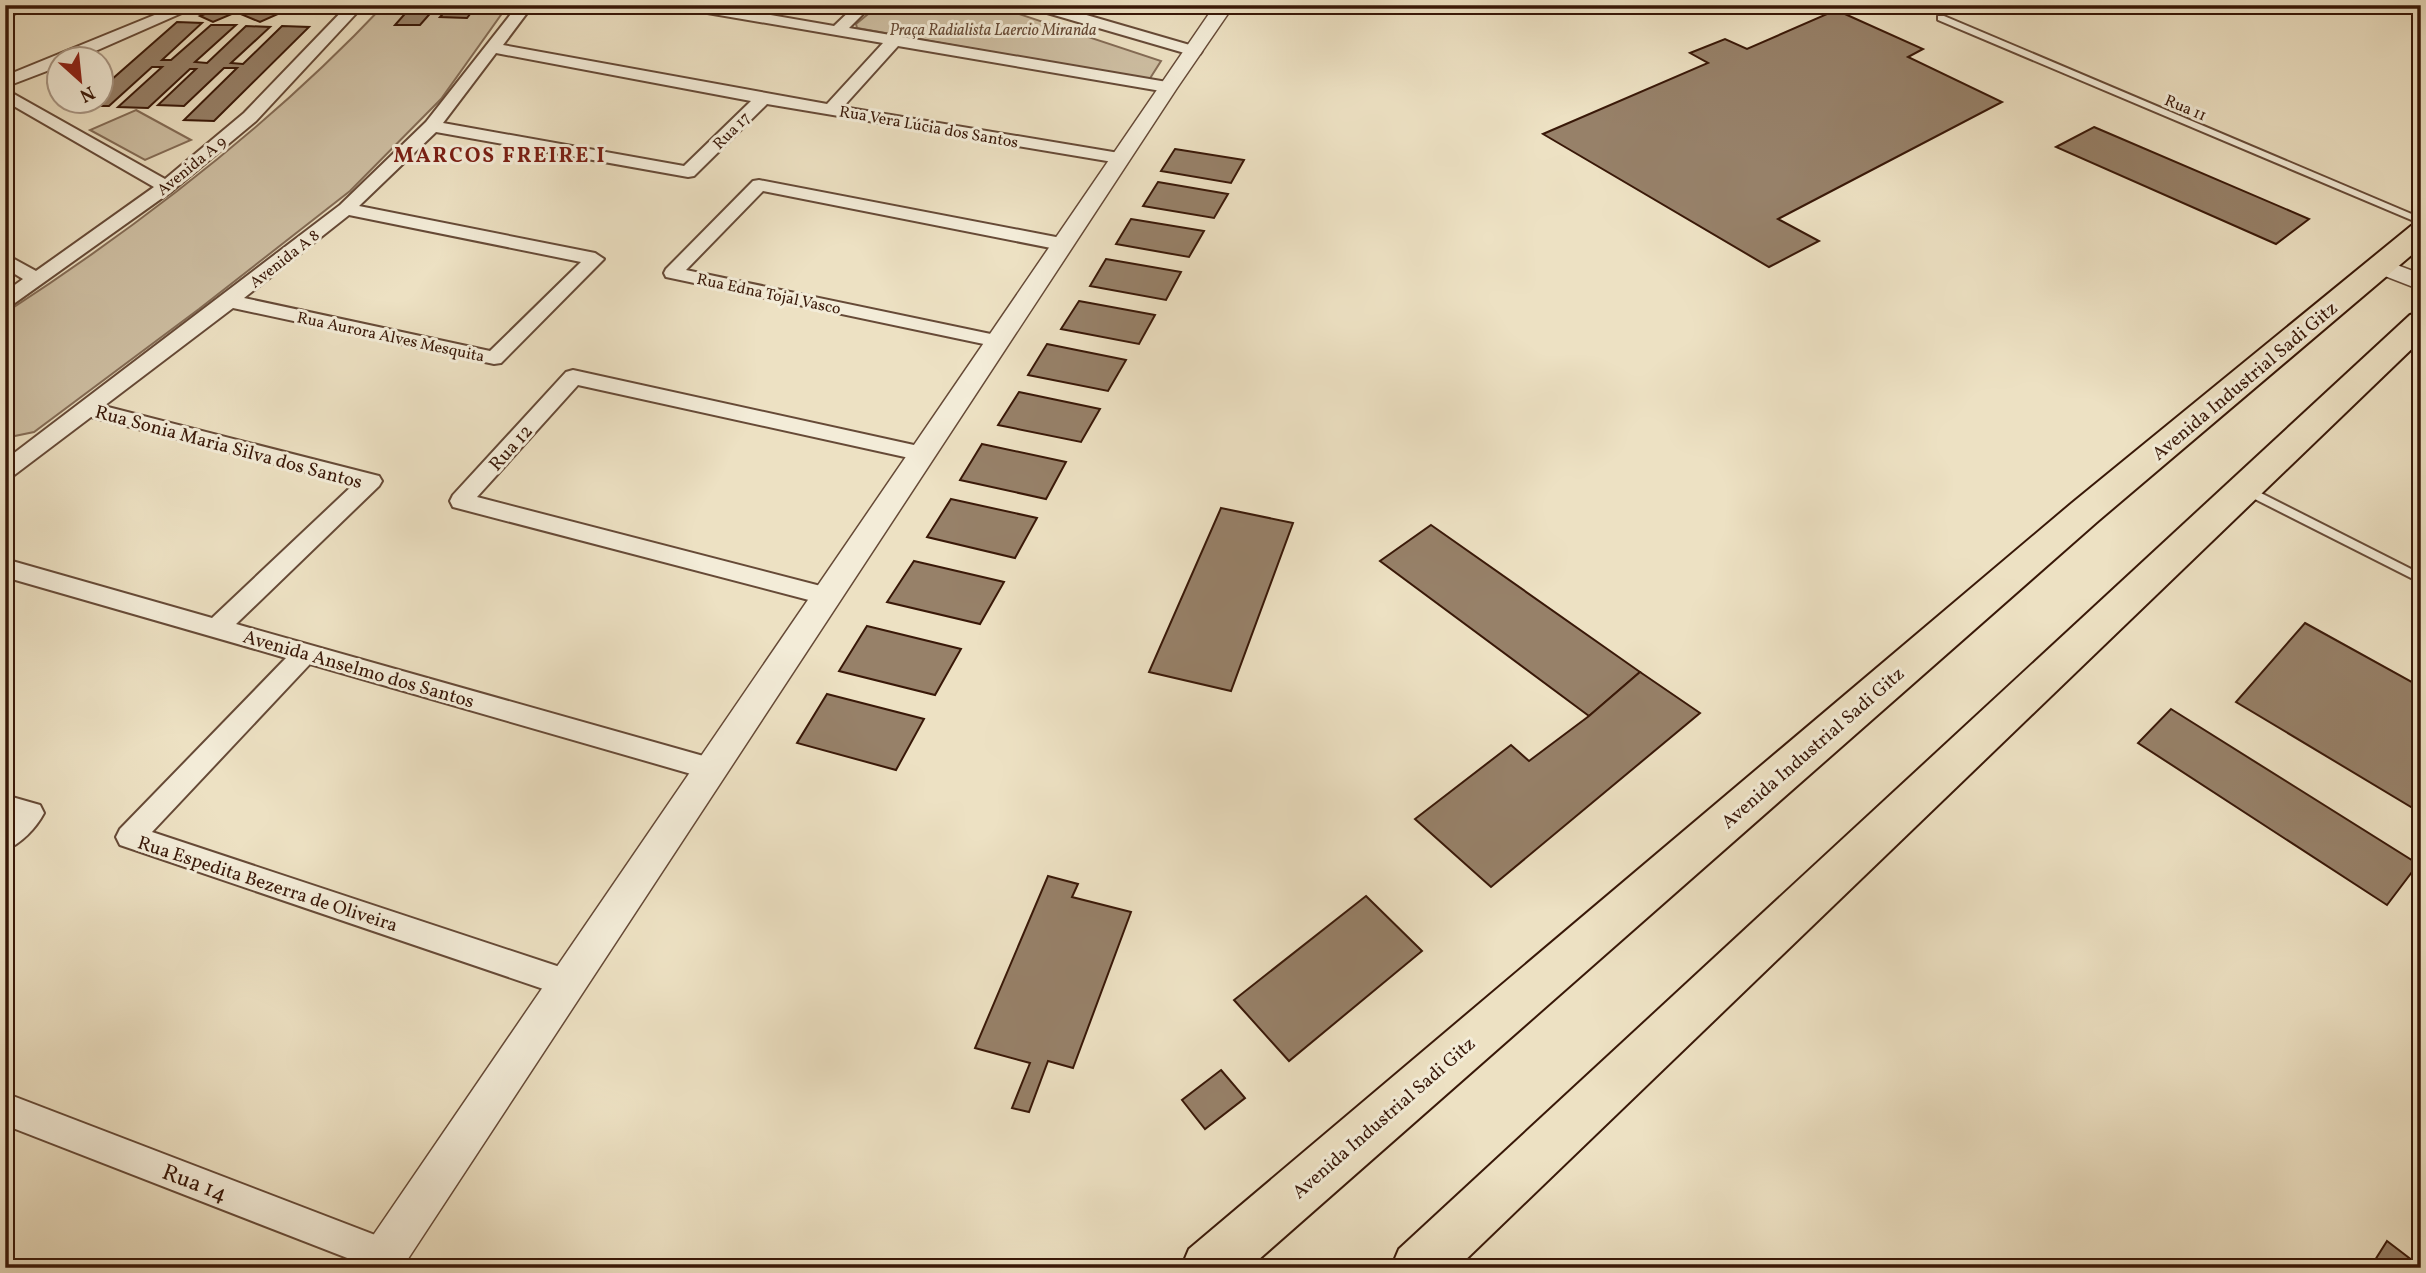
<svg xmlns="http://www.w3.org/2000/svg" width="2426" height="1273" font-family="Vollkorn,serif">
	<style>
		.green { fill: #cebfa3; stroke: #846c56; stroke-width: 2 }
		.building { fill: #978169; stroke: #391808; stroke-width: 2 }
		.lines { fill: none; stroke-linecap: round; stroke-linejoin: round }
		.service-casing { stroke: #664a37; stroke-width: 4 }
		.minor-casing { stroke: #664a37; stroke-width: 4 }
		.tertiary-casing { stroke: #664a37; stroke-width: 3 }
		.secondary-casing { stroke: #391808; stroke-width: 3 }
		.primary-casing { stroke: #391808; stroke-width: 4 }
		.service { fill: #f3ecd8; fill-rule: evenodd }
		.minor { fill: #f3ecd8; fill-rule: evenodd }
		.tertiary { fill: #f3ecd8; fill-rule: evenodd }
		.secondary { fill: #f3ecd8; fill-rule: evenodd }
		.primary { fill: #ede1c3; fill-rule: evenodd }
		.labels { text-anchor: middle; stroke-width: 6; stroke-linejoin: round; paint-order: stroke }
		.far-park-label { font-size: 16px; font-style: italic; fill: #664a36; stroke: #f3ecd8 }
		.far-street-label { font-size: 16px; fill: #391808; stroke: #f3ecd8 }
		.street-label { font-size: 19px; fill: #391808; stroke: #f3ecd8 }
		.far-district-label { font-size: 21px; font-weight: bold; letter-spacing: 2px; fill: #7a1f14; stroke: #f3ecd8 }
		.near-street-label { font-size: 23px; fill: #391808; stroke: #f3ecd8 }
	</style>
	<rect width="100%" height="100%" fill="#ede1c3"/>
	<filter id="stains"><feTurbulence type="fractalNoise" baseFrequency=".00286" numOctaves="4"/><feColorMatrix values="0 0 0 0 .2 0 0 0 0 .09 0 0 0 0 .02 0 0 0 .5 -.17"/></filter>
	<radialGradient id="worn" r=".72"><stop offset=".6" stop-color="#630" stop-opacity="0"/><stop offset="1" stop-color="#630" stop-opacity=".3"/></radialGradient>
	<g class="green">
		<path d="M 384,5 L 508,5 L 441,99 L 350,191 L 199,309 L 34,432 L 5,438 L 5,313 C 142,224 272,124 384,5 Z"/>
		<polygon points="879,5 992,5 1161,61 1149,80 857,28 856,24"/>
		<polygon points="136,110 191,140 145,160 90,130"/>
	</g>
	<g class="building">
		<polygon points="226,5 253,5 213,22 200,16"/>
		<polygon points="266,5 298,5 260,22 243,15"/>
		<polygon points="451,5 477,5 467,18 440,17"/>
		<polygon points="410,8 435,8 420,25 395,25"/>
		<polygon points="1836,10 1923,49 1908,57 2002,102 1778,219 1819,241 1769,267 1543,134 1708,63 1690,53 1725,39 1747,49"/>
		<polygon points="177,22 202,23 162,60 171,60 211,25 236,25 195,62 207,63 246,26 270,27 231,63 243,64 282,26 309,27 214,121 184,120 237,68 224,68 184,106 158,105 196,69 190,69 148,108 118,107 162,67 152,67 109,106 82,106 87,102 102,102 102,88"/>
		<polygon points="2094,127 2309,219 2276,244 2056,147"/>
		<polygon points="1175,149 1244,160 1231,183 1161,171"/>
		<polygon points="1158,182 1228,194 1214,218 1143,206"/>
		<polygon points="1131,219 1204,231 1189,257 1116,244"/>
		<polygon points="1106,259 1181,272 1166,300 1090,286"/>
		<polygon points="1079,301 1155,315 1139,344 1061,329"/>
		<polygon points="1047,344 1126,360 1108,391 1028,375"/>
		<polygon points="1019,392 1100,409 1081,442 998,425"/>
		<polygon points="982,444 1066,462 1046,499 960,480"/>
		<polygon points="951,499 1037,518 1015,558 927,537"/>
		<polygon points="1221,508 1293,523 1231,691 1149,672"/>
		<polygon points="1431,525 1640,672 1589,716 1380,561"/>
		<polygon points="914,561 1004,582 980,624 887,602"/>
		<polygon points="2305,623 2421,687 2421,813 2236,702"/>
		<polygon points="867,626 961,649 935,695 839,671"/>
		<polygon points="1640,672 1700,713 1491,887 1415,819 1511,745 1529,761 1589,716"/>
		<polygon points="827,694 924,719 896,770 797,743"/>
		<polygon points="2171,709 2418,864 2387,905 2138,743"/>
		<polygon points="1048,876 1078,884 1072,897 1131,912 1073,1068 1048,1061 1029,1112 1012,1108 1030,1063 975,1048"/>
		<polygon points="1366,896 1422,951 1289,1061 1234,1000"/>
		<polygon points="1221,1070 1245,1098 1205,1129 1182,1100"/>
		<polygon points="2387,1241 2421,1267 2421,1268 2370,1268"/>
	</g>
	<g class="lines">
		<g class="service-casing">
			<g id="service">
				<polygon points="1938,16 1944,16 2421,218 2421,224 1938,20"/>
				<polygon points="2245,485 2421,574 2421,583 2241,492 2239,489"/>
			</g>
		</g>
		<g class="minor-casing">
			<g id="minor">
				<polygon points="179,5 200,5 75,60 60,60 60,66 5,87 5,76"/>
				<polygon points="348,5 364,5 256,121 172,191 12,305 5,307 5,292 23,279 5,268 5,254 36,271 154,187 5,101 5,89 165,179 244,113"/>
				<path d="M 518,5 L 533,5 L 503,45 L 827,104 L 883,43 L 684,9 L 677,5 L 712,5 L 834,26 L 856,5 L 872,5 L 849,28 L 1167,82 L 1175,87 L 1167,92 L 898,46 L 843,107 L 1125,154 L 1128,158 L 1119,163 L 767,104 L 694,176 L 688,177 L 436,132 L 359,206 L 595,253 L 604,259 L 501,363 L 494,364 L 233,308 L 104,406 L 379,476 L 382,481 L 379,486 L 236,624 L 721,761 L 725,769 L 721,777 L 712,780 L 310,664 L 152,832 L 578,973 L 582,983 L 578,993 L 567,997 L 120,845 L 116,837 L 120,829 L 286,658 L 5,577 L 5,559 L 212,618 L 354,484 L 91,417 L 13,476 L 5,478 L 5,460 L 340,205 L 426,122 ZM 496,53 L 751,101 L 684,166 L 443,123 ZM 349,215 L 581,262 L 490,351 L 244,298 Z"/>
				<polygon points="1028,5 1052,5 1200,48 1202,51 1200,54 1188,54 1030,8"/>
				<polygon points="759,180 1061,238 1070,244 1061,250 763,191 686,270 1005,337 1008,341 1005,345 998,347 666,277 664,273 666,269 753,181"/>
				<polygon points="573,370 923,447 931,449 934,454 931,459 923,461 578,385 477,497 836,590 840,596 836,602 828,605 453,507 450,501 453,495 566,372"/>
				<path d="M 5,795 L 40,805 L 44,813 C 36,828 21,844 5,850 Z"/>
				<polygon points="5,1093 396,1243 401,1255 396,1267 373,1268 5,1125"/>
			</g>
		</g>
		<g class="tertiary-casing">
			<g id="tertiary">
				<polygon points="1215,5 1234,5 1177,88 402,1268 354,1268 361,1253"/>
				<polygon points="2381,259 2421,274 2421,290 2372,271 2369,266 2372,261"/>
			</g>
		</g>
		<g class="secondary-casing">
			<polygon id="secondary" points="5,5 29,5 27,10 5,17"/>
		</g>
		<g class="primary-casing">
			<g id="primary">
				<polygon points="2421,223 2421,247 2098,521 1249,1268 1181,1268 1189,1249 2072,503 2411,226"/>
				<polygon points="2421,312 2421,340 1457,1268 1391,1268 1399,1249 2410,315"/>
			</g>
		</g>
		<use href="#service" class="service"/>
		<use href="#minor" class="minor"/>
		<use href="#tertiary" class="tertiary"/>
		<use href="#secondary" class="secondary"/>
		<use href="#primary" class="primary"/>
	</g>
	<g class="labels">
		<g class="far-park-label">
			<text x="993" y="35">Praça Radialista Laercio Miranda</text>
		</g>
		<g class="far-street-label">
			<text transform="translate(2186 107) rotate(23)" y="6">Rua 11</text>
			<text transform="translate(929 126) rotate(10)" y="6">Rua Vera Lúcia dos Santos</text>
			<text transform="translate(731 130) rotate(-45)" y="6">Rua 17</text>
			<text transform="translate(191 165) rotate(-39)" y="6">Avenida A 9</text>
			<text transform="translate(284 258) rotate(-38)" y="6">Avenida A 8</text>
			<text transform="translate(769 293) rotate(12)" y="6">Rua Edna Tojal Vasco</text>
			<text transform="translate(391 336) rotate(12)" y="6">Rua Aurora Alves Mesquita</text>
		</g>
		<g class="street-label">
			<text transform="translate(2244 380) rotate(-40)" y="7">Avenida Industrial Sadi Gitz</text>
			<text transform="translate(229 446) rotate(15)" y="7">Rua Sonia Maria Silva dos Santos</text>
			<text transform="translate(510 447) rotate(-48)" y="7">Rua 12</text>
			<text transform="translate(359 668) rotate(16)" y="7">Avenida Anselmo dos Santos</text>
			<text transform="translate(1812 747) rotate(-41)" y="7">Avenida Industrial Sadi Gitz</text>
			<text transform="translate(268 883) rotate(18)" y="7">Rua Espedita Bezerra de Oliveira</text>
			<text transform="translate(1383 1117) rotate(-41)" y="7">Avenida Industrial Sadi Gitz</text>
		</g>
		<g class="far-district-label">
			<text x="500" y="162">MARCOS FREIRE I</text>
		</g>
		<g class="near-street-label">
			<text transform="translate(195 1182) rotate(21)" y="8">Rua 14</text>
		</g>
	</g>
	<rect width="2426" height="1273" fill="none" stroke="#ede1c3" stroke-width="28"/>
	<rect x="7" y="7" width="2412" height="1259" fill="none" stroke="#391808" stroke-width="3.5"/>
	<rect x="14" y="14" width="2398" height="1245" fill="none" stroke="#391808" stroke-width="2"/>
	<g transform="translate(80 80) rotate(153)"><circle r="33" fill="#f3ecd8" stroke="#a99785" stroke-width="2"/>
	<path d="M0-5L12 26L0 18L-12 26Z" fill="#8f2418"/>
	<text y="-10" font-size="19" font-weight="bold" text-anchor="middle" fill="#391808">N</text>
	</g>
	<rect width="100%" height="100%" filter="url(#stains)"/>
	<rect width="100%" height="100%" fill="url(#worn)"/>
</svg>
